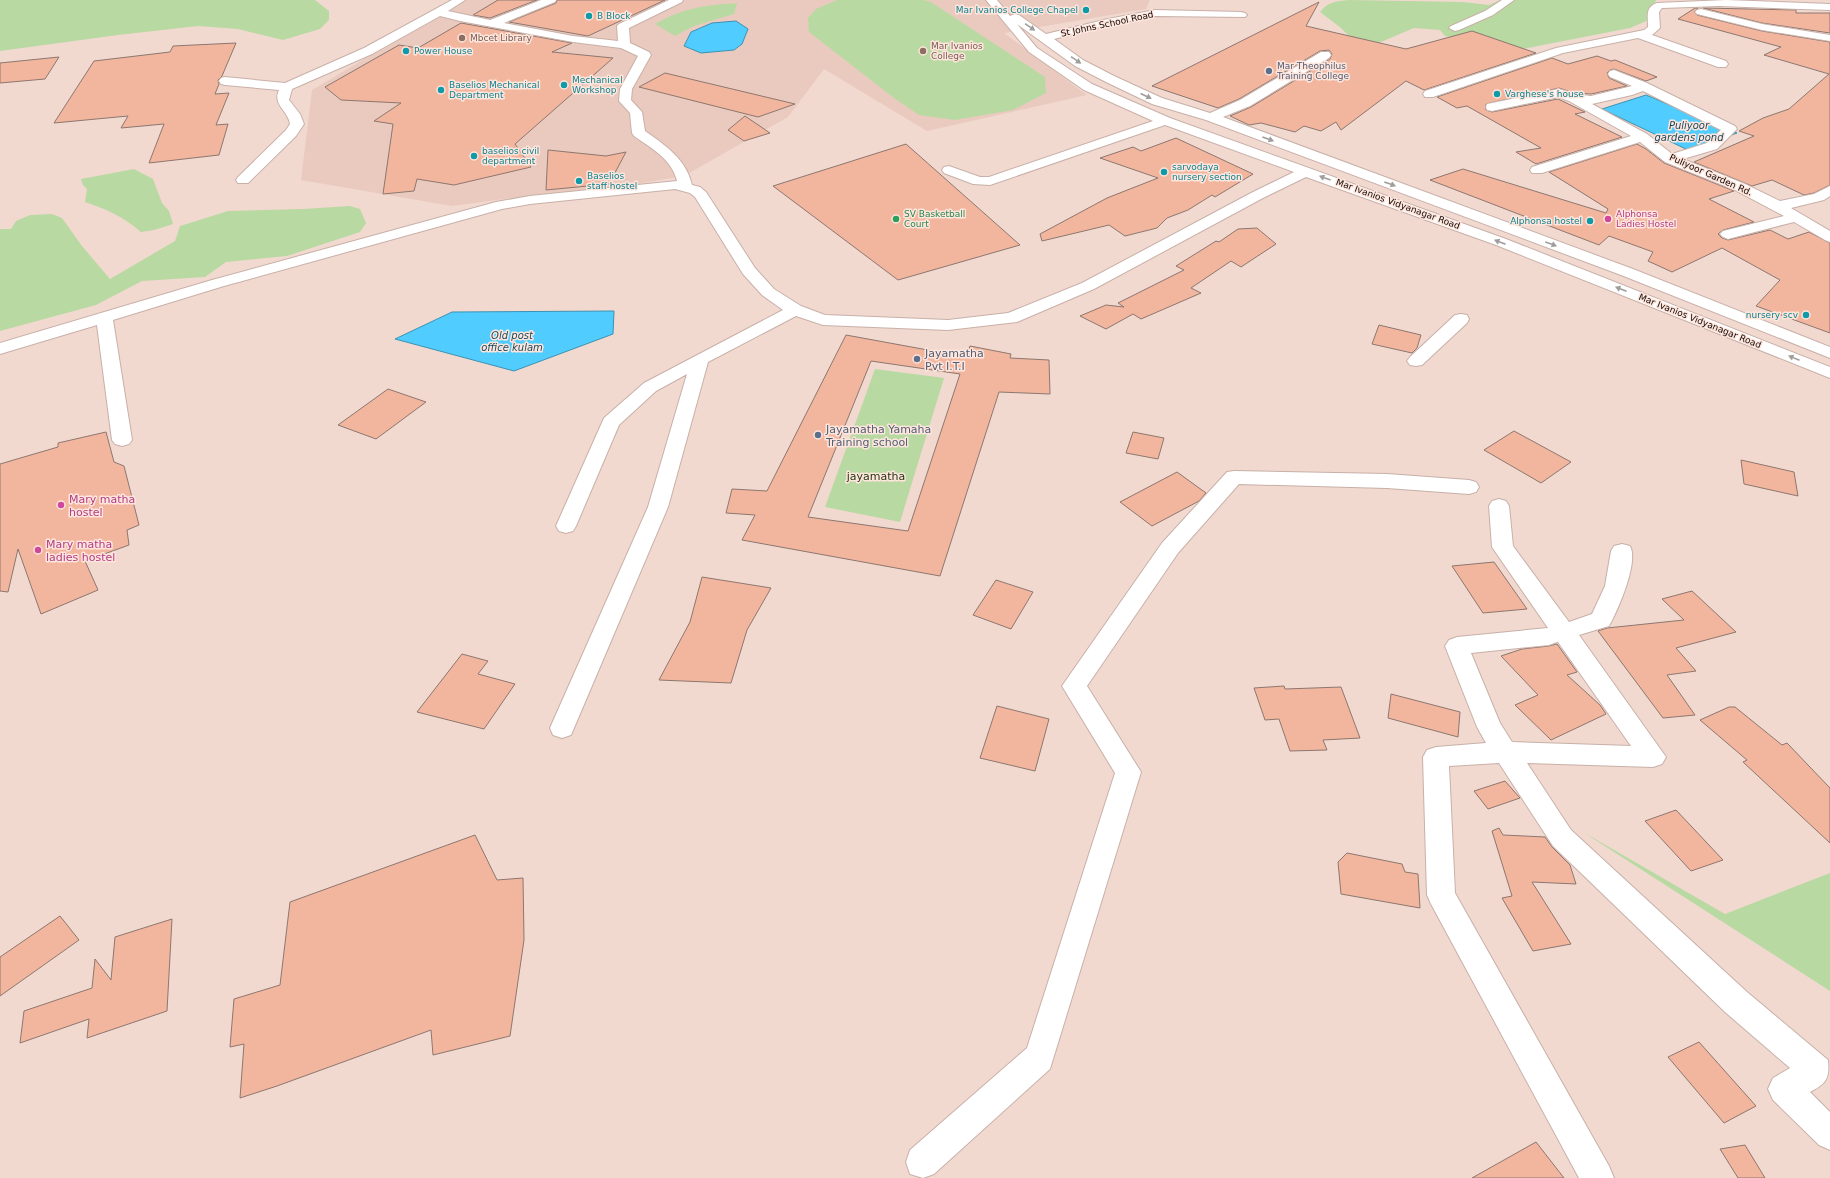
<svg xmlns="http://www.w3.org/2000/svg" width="1830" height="1178" font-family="'DejaVu Sans',sans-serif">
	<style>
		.built { fill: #eacabe }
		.green { fill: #b9d9a2 }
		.water { fill: #50ccfe; stroke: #3d92b4 }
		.building { fill: #f2b69f; stroke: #8d776f; fill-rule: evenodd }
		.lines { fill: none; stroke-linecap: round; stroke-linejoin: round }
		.minor-casing { stroke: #c8b0a8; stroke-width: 2 }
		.minor { fill: #fff; fill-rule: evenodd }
		.oneway { fill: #a09d9c }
		.culture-dot { fill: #0f9aa8; stroke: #ffe6dd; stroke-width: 1.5 }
		.education-dot { fill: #8d6e63; stroke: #ffe6dd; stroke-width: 1.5 }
		.service-dot { fill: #5c6f8a; stroke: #ffe6dd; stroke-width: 1.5 }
		.leisure-dot { fill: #2e9e5b; stroke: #ffe6dd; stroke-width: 1.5 }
		.hotel-dot { fill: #d1479c; stroke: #ffe6dd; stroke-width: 1.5 }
		.labels { text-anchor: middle; stroke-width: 3; stroke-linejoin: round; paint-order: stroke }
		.far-culture-label { font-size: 9px; fill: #0d838f; stroke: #ffe6dd; text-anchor: start }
		.far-street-label { font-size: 9px; fill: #120a08; stroke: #ffe6dd }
		.far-education-label { font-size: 9px; fill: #785e54; stroke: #ffe6dd; text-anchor: start }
		.far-service-label { font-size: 9px; fill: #4e5e75; stroke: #ffe6dd; text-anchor: start }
		.far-leisure-label { font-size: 9px; fill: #27864d; stroke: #ffe6dd; text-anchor: start }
		.far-hotel-label { font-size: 9px; fill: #b23c85; stroke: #ffe6dd; text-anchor: start }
		.far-water-label { font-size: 10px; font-style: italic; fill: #16495e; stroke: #ffe6dd }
		.service-label { font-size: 11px; fill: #4e5e75; stroke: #ffe6dd; text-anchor: start }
		.park-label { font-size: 11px; fill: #1d300c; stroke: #ffe6dd }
		.hotel-label { font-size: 11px; fill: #b23c85; stroke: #ffe6dd; text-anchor: start }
	</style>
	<rect width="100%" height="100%" fill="#f1d9d0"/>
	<polygon class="built" points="464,0 1150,0 1146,9 1004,33 1087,95 927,131 824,69 788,117 684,176 619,187 527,196 452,206 301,180 312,90"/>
	<g class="green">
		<polygon points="0,0 315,0 329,11 329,20 320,29 283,40 238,29 198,26 118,35 0,51"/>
		<polygon points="837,0 923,0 931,2 1045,77 1046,93 1013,110 955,120 919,115 894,98 809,32 808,18 816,9"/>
		<path d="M 1349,0 L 1463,2 L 1489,5 L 1500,0 L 1656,0 L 1651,19 L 1630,28 L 1518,50 L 1445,36 L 1440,30 L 1414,28 L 1343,58 L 1353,40 L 1341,28 L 1320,12 C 1328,2 1336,1 1349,0 Z"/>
		<path d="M 737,3 L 734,14 L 694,26 L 675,36 L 655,24 C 683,8 706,5 737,3 Z"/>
		<path d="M 134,169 L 153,179 L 162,203 L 169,211 L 173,224 L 154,230 L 141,232 C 124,217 106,209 85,202 L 87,189 L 83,185 L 81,179 Z"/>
		<polygon points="350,206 360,209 366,223 360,232 287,256 226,262 205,277 142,281 96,305 0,331 0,229 11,229 16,221 30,215 52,214 62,218 82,246 110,279 175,241 180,226 228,211 303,209"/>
		<polygon points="875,369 944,378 900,522 825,507"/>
		<polygon points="1583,832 1725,914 1830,873 1830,991"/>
	</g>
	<g class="water">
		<polygon points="736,21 748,29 742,44 734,50 701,53 684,46 691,32 712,23"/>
		<polygon points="1646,95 1737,133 1688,150 1602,109"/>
		<polygon points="614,311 613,334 514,371 395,339 452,312"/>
	</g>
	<g class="building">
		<polygon points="498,0 537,0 490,18 473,15"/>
		<polygon points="557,0 665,0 588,36 509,22 556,3"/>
		<polygon points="1319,2 1306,26 1406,49 1472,31 1536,53 1424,90 1406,81 1341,130 1336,122 1321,131 1304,126 1295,132 1261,123 1249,125 1230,116 1251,107 1330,59 1332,54 1329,50 1320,51 1239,99 1218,108 1152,86"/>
		<polygon points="1695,8 1698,8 1694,12 1697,15 1762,31 1830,42 1830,185 1814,193 1804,195 1772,180 1752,186 1694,162 1754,136 1739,131 1763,118 1789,109 1829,74 1764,55 1781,47 1678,19"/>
		<polygon points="1703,8 1796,10 1796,13 1830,13 1830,33 1762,23"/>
		<polygon points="461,23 572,43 552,52 613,58 515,144 531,167 454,185 417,179 414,191 383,194 393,124 374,121 401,103 341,100 325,87 399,45 418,48"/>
		<polygon points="236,43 222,76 218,80 219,84 215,94 229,93 216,125 228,124 219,155 149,163 164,124 121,128 128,116 54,123 94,61 170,52 173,46"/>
		<polygon points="1597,56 1611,61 1615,60 1657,77 1646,81 1614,69 1610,70 1607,73 1609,78 1627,86 1591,94 1574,93 1559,88 1486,104 1486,110 1492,112 1558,99 1585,112 1575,114 1622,137 1536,164 1516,152 1541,148 1467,106 1457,108 1437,97 1552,58 1568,64"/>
		<polygon points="59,57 45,79 0,83 0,63"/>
		<polygon points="665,73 795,104 758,117 639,87"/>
		<polygon points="745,116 770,133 744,141 728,130"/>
		<polygon points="1176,138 1253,174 1215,197 1212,195 1188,210 1167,218 1157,228 1125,236 1109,225 1042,241 1040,234 1107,198 1158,178 1100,158 1133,147 1141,151"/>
		<polygon points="906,144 1020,245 898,280 773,186"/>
		<polygon points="1637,144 1646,149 1664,163 1734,191 1709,199 1754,222 1723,230 1718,234 1722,238 1728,240 1770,230 1788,239 1809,232 1830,243 1830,333 1756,306 1780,280 1722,248 1672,272 1648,261 1653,252 1609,236 1599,245 1430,180 1463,169 1606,213 1608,209 1549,172"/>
		<polygon points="548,150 606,156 626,152 609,184 546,190"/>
		<polygon points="1257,228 1276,244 1241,267 1231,261 1191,288 1201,293 1141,319 1133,314 1106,329 1080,316 1106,305 1124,307 1118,303 1184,270 1176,266 1216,241 1219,242 1238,229"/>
		<polygon points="1379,325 1421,335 1417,348 1412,353 1372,344"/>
		<path d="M 846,335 L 966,357 L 970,346 L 1011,354 L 1010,358 L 1049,360 L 1050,394 L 999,392 L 940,576 L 742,540 L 755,515 L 726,513 L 732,489 L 767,491 ZM 871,361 L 960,374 L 908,531 L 808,517 Z"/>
		<polygon points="388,389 426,402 376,439 338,425"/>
		<polygon points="1514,431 1571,462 1541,483 1484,450"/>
		<polygon points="106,432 114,462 124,466 139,525 127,530 129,545 85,561 98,590 41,614 18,549 8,592 0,591 0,464 58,447 58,443"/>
		<polygon points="1133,432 1164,438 1158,459 1126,453"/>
		<polygon points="1741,460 1794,472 1798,496 1744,484"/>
		<polygon points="1177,472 1206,493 1199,501 1152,526 1120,502"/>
		<polygon points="1494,562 1527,609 1483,613 1452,566"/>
		<polygon points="702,577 771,588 747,630 731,683 659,680 690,622"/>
		<polygon points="996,580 1033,592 1011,629 973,615"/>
		<polygon points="1692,591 1736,632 1676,648 1696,671 1667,675 1695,715 1663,718 1598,631 1607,628 1684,620 1662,599"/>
		<polygon points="1557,644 1577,672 1567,675 1600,705 1606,714 1551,740 1515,705 1538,695 1501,656 1522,649 1549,646"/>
		<polygon points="462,654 488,661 478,674 515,684 484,729 417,712"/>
		<polygon points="1284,686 1285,689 1341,687 1360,738 1323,740 1327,750 1290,751 1279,719 1265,720 1254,688"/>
		<polygon points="1391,694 1460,712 1458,737 1388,718"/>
		<polygon points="997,706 1049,719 1035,771 980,758"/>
		<polygon points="1729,707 1735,707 1782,745 1787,743 1830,788 1830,843 1743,762 1747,760 1700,720"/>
		<polygon points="1505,781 1520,798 1488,809 1474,791"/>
		<polygon points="1676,810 1723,860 1691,871 1645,821"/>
		<polygon points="1499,828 1503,835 1545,837 1552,847 1570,865 1576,884 1532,882 1571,944 1533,951 1502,898 1512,896 1492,831"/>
		<polygon points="475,835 497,880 523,878 524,940 510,1036 433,1055 431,1030 277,1086 240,1098 244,1044 230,1047 234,999 280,985 290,902"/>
		<polygon points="1347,853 1402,864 1405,872 1418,874 1420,908 1341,894 1338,862"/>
		<polygon points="60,916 79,940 0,996 0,957"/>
		<polygon points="172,919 167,1011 87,1038 89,1019 20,1043 24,1011 92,988 95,959 111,980 115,937"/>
		<polygon points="1699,1042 1756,1106 1724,1123 1668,1057"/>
		<polygon points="1536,1142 1564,1178 1472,1178"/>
		<polygon points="1745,1145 1765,1178 1738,1178 1720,1149"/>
	</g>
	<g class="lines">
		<g class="minor-casing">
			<g id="minor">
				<path d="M 452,0 L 465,0 L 448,11 L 490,20 L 541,0 L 556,0 L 555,2 L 504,23 L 573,36 L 618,41 L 617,26 L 619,24 L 669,0 L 683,0 L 682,2 L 629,28 L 630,43 L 649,52 L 651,55 L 632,89 L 631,100 L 642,112 L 645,131 C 666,146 686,159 692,185 L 700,187 L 706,192 L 755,268 L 774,289 L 801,306 L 825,315 L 948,320 L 1008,313 L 1082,283 L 1253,192 L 1294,172 L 1165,125 L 990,185 L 973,184 L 944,173 L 942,170 L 944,167 L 949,166 L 980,177 L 989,177 L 1153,121 L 1084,90 L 1029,52 L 986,0 L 997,0 L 1010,16 L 1015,14 L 1019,15 L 1046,34 L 1108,19 L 1155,10 L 1241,12 L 1245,13 L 1247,15 L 1245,17 L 1155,16 L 1108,25 L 1054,39 L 1083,60 L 1114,76 L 1162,98 L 1210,113 L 1240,100 L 1321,52 L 1329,52 L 1331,55 L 1329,58 L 1250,106 L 1223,117 L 1633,269 L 1830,347 L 1830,358 L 1621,275 L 1206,120 L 1152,104 L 1106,82 L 1075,66 L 1017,24 L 1037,48 L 1092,84 L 1170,118 L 1506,239 L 1830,367 L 1830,378 L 1496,245 L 1306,177 L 1263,198 L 1094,289 L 1017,322 L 948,330 L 823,325 L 796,316 L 708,362 L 668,507 L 574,728 L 571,735 L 562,738 L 553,735 L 550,728 L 648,507 L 687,374 L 656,391 L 619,425 L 576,526 L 573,531 L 566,533 L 559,531 L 556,526 L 604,418 L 644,383 L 783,310 L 762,295 L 743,274 L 695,197 L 690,193 L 675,189 L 530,204 L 502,209 L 224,286 L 113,320 L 132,440 L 129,444 L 122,446 L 115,444 L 112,440 L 97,325 L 0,354 L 0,343 L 212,280 L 496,202 L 530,196 L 677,181 C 672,159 651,148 634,136 L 632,133 L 630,113 L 619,101 L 620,89 L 638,56 L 621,48 L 573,42 L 460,21 L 440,16 L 372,54 L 292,89 L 289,100 L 300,114 L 304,124 L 296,136 L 248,183 L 238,183 L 236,180 L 238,177 L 286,130 L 290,124 C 288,110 272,105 279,90 L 225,85 L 221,84 L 219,81 L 221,78 L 225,77 L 285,83 L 364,48 Z"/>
				<polygon points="1502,0 1514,0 1493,15 1459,30 1455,31 1449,28 1451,26 1485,11"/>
				<path d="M 1726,0 L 1830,4 L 1830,10 L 1719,6 L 1662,8 L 1659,12 L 1660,28 L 1652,35 L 1726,61 L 1728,64 L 1726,67 L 1718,67 L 1638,38 L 1563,53 L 1433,97 L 1425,97 L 1423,94 L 1425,91 L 1556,48 L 1644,30 L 1648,27 C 1648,16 1645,7 1657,3 Z"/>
				<polygon points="1701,9 1762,24 1830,35 1830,41 1762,30 1697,14 1695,12 1697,10"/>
				<path d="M 1614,70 L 1647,83 L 1735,126 L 1737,129 L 1717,149 L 1683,159 L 1745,184 L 1780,201 L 1814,194 L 1830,186 L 1830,196 L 1824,200 L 1791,208 L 1830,231 L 1830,242 L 1825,240 L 1794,222 L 1728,239 L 1723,237 L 1720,234 L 1723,231 L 1784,216 L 1735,190 L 1665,162 L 1640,142 L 1542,173 L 1532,173 L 1530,170 L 1532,167 L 1631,136 L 1569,101 L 1558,97 L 1492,111 L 1487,110 L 1486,107 L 1487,104 L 1492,103 L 1559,89 L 1574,94 L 1591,96 L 1632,86 L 1610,77 L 1608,74 L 1610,71 ZM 1643,91 L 1721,130 L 1707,143 L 1672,154 L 1647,134 L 1592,104 L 1632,95 Z"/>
				<polygon points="1461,314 1467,315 1469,319 1467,323 1422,365 1416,366 1410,365 1407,361 1410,357 1455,315"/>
				<polygon points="1234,471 1387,474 1469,480 1476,482 1479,487 1476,492 1469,494 1387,488 1239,484 1178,553 1087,686 1141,772 1050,1069 934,1174 923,1178 910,1174 906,1162 910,1150 1027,1048 1115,773 1062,686 1162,543 1227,472"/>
				<path d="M 1499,499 L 1506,501 L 1509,506 L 1513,546 L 1569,622 L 1592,614 L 1605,586 L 1611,551 L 1614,546 L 1622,544 L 1630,546 C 1639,562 1618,610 1609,626 L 1579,635 L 1666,757 L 1662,764 L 1653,767 L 1527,763 L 1571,830 L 1747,992 L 1828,1060 C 1830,1080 1825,1084 1810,1092 L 1830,1112 L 1830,1150 L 1819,1145 L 1773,1100 L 1768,1089 L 1773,1078 L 1790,1068 L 1725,1012 L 1553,846 L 1499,763 L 1449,766 L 1455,893 L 1609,1166 L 1614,1178 L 1579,1178 L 1431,904 L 1427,895 L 1423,757 L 1427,750 L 1436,747 L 1486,743 L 1477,727 L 1445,646 L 1449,640 L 1457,637 L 1548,628 L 1492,547 L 1489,506 L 1492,501 ZM 1557,642 L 1558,642 L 1631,746 L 1512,742 L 1500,723 L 1471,653 L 1549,645 Z"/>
			</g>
		</g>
		<use href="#minor" class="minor"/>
	</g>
	<defs><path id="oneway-solid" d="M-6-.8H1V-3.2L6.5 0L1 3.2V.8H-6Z"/></defs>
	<g class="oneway">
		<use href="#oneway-solid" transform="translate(1030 27) rotate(34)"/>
		<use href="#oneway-solid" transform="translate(1076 60) rotate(34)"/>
		<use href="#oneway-solid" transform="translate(1146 96) rotate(25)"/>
		<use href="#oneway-solid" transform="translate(1268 139) rotate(20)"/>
		<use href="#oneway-solid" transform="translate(1325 178) rotate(-160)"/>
		<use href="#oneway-solid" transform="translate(1390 184) rotate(20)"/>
		<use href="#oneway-solid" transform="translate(1500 242) rotate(-159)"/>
		<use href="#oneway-solid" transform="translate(1551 244) rotate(20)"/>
		<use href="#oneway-solid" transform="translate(1621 289) rotate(-159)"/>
		<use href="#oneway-solid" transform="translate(1794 358) rotate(-158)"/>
	</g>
	<g class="culture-dot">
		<circle cx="1086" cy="10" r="4"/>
		<circle cx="589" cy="16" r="4"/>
		<circle cx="406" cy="51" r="4"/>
		<circle cx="564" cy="85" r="4"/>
		<circle cx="441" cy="90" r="4"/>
		<circle cx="1497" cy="94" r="4"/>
		<circle cx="474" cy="156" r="4"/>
		<circle cx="1164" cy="172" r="4"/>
		<circle cx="579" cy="181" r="4"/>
		<circle cx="1590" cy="221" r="4"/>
		<circle cx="1806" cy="315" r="4"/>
	</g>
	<g class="education-dot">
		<circle cx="462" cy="38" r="4"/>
		<circle cx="923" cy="51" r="4"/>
	</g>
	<g class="service-dot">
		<circle cx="1269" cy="71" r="4"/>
		<circle cx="917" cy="359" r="4"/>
		<circle cx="818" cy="435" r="4"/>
	</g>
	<circle class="leisure-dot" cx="896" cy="219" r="4"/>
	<g class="hotel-dot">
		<circle cx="1608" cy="219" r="4"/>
		<circle cx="61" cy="505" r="4"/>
		<circle cx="38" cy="550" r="4"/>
	</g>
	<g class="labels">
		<g class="far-culture-label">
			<text x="1078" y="13" text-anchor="end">Mar Ivanios College Chapel</text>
			<text x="597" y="19">B Block</text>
			<text x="414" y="54">Power House</text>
			<text x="572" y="83">Mechanical<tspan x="572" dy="10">Workshop</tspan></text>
			<text x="449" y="88">Baselios Mechanical<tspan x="449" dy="10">Department</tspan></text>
			<text x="1505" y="97">Varghese's house</text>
			<text x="482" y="154">baselios civil<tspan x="482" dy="10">department</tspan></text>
			<text x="1172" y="170">sarvodaya<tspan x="1172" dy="10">nursery section</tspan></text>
			<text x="587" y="179">Baselios<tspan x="587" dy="10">staff hostel</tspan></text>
			<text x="1582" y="224" text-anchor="end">Alphonsa hostel</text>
			<text x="1798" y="318" text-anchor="end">nursery scv</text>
		</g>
		<g class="far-street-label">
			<text transform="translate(1107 24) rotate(-12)" y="3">St Johns School Road</text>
			<text transform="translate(1711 175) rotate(24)" y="3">Puliyoor Garden Rd.</text>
			<text transform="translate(1398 204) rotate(20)" y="3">Mar Ivanios Vidyanagar Road</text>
			<text transform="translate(1700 321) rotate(22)" y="3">Mar Ivanios Vidyanagar Road</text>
		</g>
		<g class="far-education-label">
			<text x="470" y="41">Mbcet Library</text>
			<text x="931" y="49">Mar Ivanios<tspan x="931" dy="10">College</tspan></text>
		</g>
		<g class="far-service-label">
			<text x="1277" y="69">Mar Theophilus<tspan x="1277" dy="10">Training College</tspan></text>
		</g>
		<g class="far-leisure-label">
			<text x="904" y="217">SV Basketball<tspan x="904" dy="10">Court</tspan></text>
		</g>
		<g class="far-hotel-label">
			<text x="1616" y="217">Alphonsa<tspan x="1616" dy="10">Ladies Hostel</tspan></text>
		</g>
		<g class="far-water-label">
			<text x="1689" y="129">Puliyoor<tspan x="1689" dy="12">gardens pond</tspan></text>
			<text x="512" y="339">Old post<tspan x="512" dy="12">office kulam</tspan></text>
		</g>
		<g class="service-label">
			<text x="925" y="357">Jayamatha<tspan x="925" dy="13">Pvt I.T.I</tspan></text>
			<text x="826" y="433">Jayamatha Yamaha<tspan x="826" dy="13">Training school</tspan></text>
		</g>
		<g class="park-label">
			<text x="876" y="480">jayamatha</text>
		</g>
		<g class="hotel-label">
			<text x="69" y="503">Mary matha<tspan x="69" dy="13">hostel</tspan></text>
			<text x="46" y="548">Mary matha<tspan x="46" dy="13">ladies hostel</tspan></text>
		</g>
	</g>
</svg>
